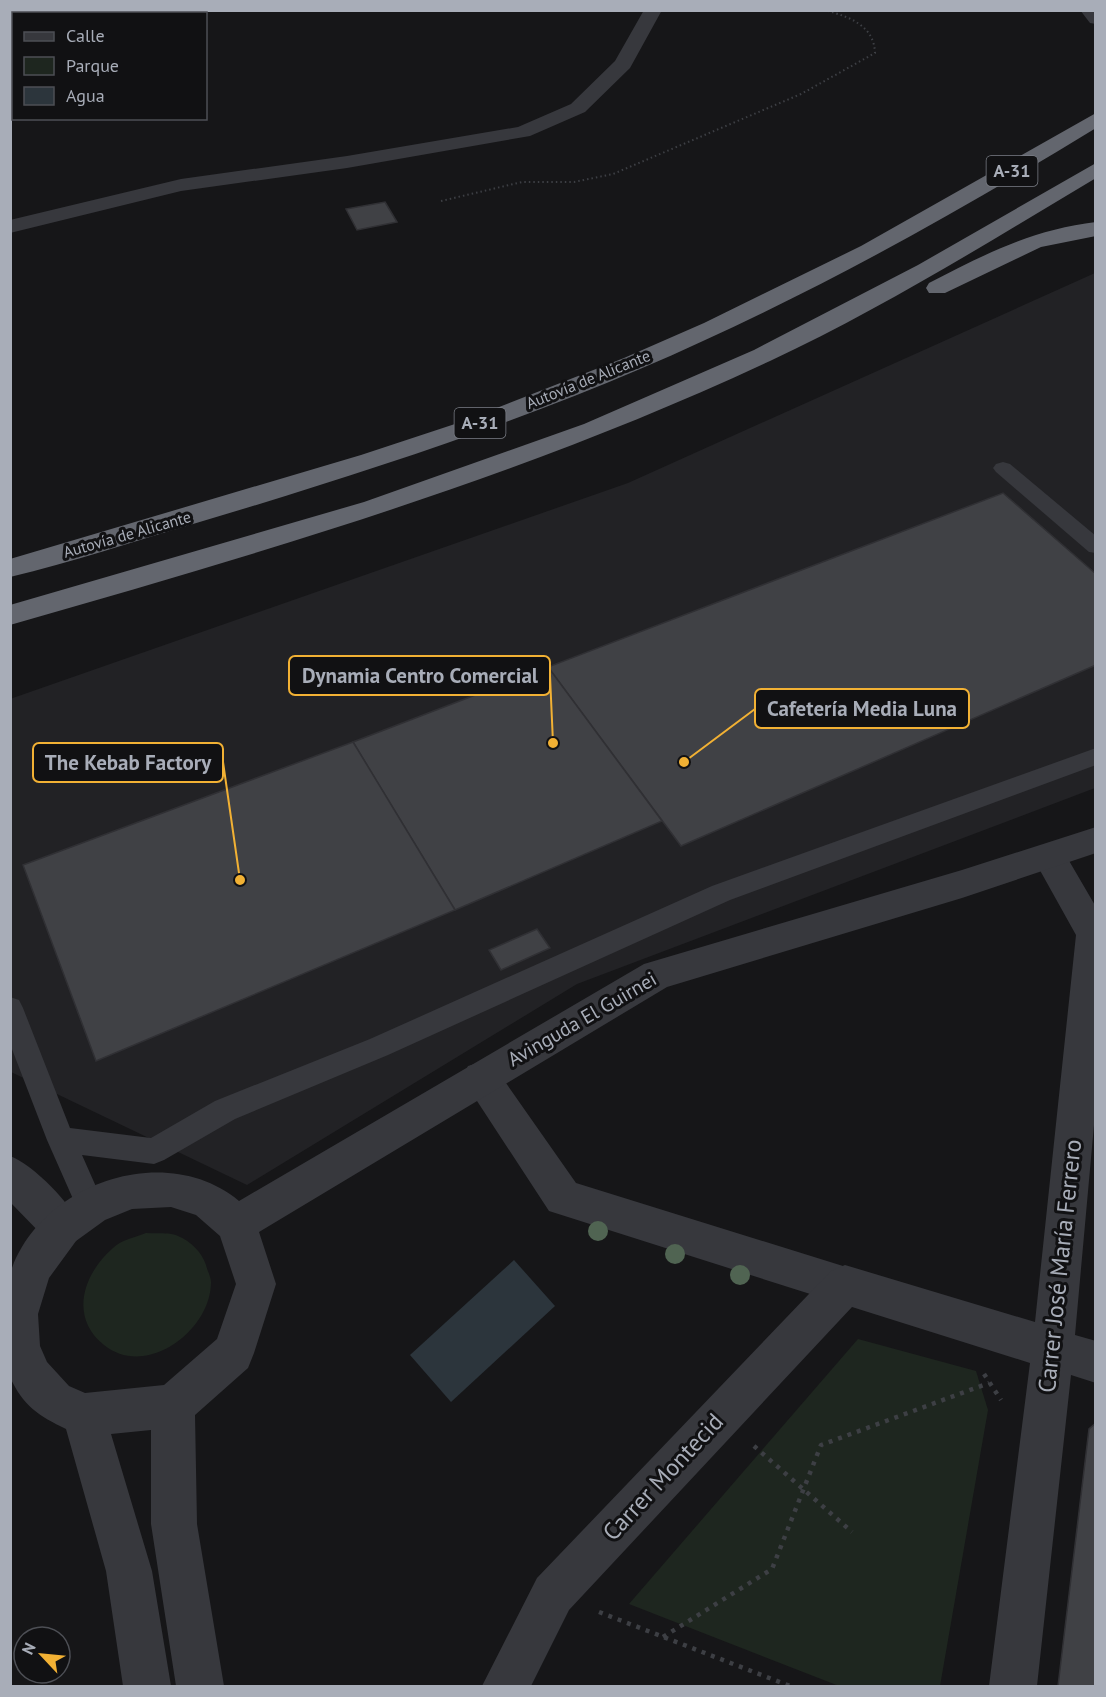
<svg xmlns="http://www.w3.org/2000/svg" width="1106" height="1697" font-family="'PT Sans',sans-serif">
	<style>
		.built { fill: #222225 }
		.green { fill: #1e261f }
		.water { fill: #2c353c }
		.building { fill: #404145; stroke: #303034; stroke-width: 1.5 }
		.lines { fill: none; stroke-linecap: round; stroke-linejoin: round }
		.path-far1 { stroke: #3d3f44; stroke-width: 2; stroke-dasharray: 1.5 3; stroke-linecap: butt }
		.path { stroke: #3d3f44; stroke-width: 4.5; stroke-dasharray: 4 6; stroke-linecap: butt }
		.service { fill: #37383d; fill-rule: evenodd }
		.pedestrian { fill: #37383d; fill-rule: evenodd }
		.minor { fill: #37383d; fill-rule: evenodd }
		.tertiary { fill: #37383d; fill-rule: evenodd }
		.motorway { fill: #63666e; fill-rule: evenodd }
		.tree { fill: #506452 }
		.labels { text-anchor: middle; stroke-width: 6; stroke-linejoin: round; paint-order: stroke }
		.far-street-label { font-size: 16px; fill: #a8adb8; stroke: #111113 }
		.shield { fill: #111113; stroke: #7b7e86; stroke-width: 1.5 }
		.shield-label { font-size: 18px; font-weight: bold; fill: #a8adb8 }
		.street-label { font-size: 20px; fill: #a8adb8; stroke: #111113 }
		.near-street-label { font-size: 24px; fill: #a8adb8; stroke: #111113 }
		.leader { fill: none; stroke: #f2b134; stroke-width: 2 }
		.callout-dot { fill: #f2b134; stroke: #111113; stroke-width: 2 }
		.callout { fill: #111113; stroke: #f2b134; stroke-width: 2 }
		.callout-label { font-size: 21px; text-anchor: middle; font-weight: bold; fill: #a8adb8 }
	</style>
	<rect width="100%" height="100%" fill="#161618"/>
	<polygon class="built" points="1095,273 1095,788 577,984 247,1185 11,1072 10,699 628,483"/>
	<g class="green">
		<path d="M 146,1233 C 156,1234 170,1232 178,1236 C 191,1241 202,1253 206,1265 C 207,1270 211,1277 211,1282 C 211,1331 146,1379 104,1345 C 69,1317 83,1274 113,1248 C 121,1240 136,1237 146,1233 Z"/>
		<polygon points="858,1339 976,1371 988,1410 940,1686 839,1686 629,1604"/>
	</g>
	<polygon class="water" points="514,1260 555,1306 451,1402 410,1355"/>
	<g class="building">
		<polygon points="385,202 397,222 357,230 346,209"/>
		<polygon points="1003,493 1096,574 1096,665 681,846 548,667"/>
		<polygon points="548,667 662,821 455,910 353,742"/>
		<polygon points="353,742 455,910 96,1061 23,865"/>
		<polygon points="537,929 550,948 501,970 489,950"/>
		<polygon points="1096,1423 1096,1686 1058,1686 1089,1429"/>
	</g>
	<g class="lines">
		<path class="path-far1" d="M 441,201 L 522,182 L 574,182 L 613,174 L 801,94 L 875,53 C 874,25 849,17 825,10"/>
		<g class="path">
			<polyline points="984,1374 1001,1400"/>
			<polyline points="754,1446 852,1532"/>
			<polyline points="599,1612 790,1686"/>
			<polyline points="663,1637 772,1569 821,1445 989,1383"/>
		</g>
		<g class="service">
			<polygon points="1003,462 1010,464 1096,536 1096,553 1089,552 996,472 993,468 996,464"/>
			<polygon points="1096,748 1096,765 730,900 388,1055 235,1119 164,1160 154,1164 82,1155 105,1207 101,1217 91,1220 81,1217 47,1140 10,1044 10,997 19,1000 23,1008 70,1128 151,1138 215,1101 370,1039 712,886"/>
		</g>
		<polygon class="pedestrian" points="481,1062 494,1066 576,1183 859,1271 865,1285 859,1299 845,1305 549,1211 462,1078 468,1066"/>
		<g class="minor">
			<polygon points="644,10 662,10 630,68 585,112 530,136 347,168 181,191 10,233 10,220 181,179 347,156 518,127 571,104 615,61"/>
			<polygon points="1049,843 1061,847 1096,907 1096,1103 1075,1335 1096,1341 1096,1383 1071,1375 1037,1686 989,1686 1030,1363 852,1307 569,1610 531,1686 482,1686 537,1578 831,1271 845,1265 1035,1322 1076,935 1032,856 1037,847"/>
			<path d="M 10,1156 C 34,1165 72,1205 82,1228 L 76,1241 L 62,1247 L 48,1241 L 10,1202 Z"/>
		</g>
		<g class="tertiary">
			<polygon points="1080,10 1096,10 1096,24 1090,23"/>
			<path d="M 1096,827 L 1096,853 L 962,898 L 667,987 L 259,1232 L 276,1284 L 254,1353 L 248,1368 L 195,1415 L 197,1524 L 224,1686 L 176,1686 L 151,1524 L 151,1430 L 111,1434 L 152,1571 L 171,1686 L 123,1686 L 106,1571 L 66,1429 C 39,1416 23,1406 10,1377 C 10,1355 6,1284 12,1268 C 44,1182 167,1141 239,1201 L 644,964 L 962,870 ZM 171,1207 L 196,1215 L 220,1236 L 236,1284 L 217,1339 L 164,1385 L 85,1393 L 69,1386 L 47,1362 L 40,1346 L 38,1314 L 49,1278 L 76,1241 L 105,1220 L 132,1209 Z"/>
		</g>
		<g class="motorway">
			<path d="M 1096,113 L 1096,128 C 949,218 799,301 640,369 C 495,431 344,479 193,524 C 132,542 72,562 10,577 L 10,559 L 361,455 L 461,422 L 624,358 L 704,323 L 861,246 Z"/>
			<path d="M 1096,163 L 1096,178 C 989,242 883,308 770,361 C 527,475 269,551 10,625 L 10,605 L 364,502 L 584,424 L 754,350 L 918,265 Z"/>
			<path d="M 1096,222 L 1096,236 L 1041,247 L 945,293 L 929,293 L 926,288 L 929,283 C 983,255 1034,229 1096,222 Z"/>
		</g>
	</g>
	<g class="tree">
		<circle cx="598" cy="1231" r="10"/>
		<circle cx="675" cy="1254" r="10"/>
		<circle cx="740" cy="1275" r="10"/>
	</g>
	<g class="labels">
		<g class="far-street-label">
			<text transform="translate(588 379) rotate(-22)" y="6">Autovía de Alicante</text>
			<text transform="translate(127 534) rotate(-16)" y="6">Autovía de Alicante</text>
		</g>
		<g class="shield">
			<rect x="986.5" y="156" width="51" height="30" rx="4.5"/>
			<rect x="454.5" y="408" width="51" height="30" rx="4.5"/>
		</g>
		<g class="shield-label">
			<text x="1012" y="177">A-31</text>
			<text x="480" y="429">A-31</text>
		</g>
		<g class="street-label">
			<text transform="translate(582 1019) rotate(-30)" y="7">Avinguda El Guirnei</text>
		</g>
		<g class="near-street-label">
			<text transform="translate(1060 1266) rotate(-84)" y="8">Carrer José María Ferrero</text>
			<text transform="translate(663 1477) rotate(-47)" y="8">Carrer Montecid</text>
		</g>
	</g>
	<path class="leader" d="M553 743L550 676M684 762L755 709M240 880L223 762"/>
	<g class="callout-dot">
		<circle cx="553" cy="743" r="6"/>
		<circle cx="684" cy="762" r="6"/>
		<circle cx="240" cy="880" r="6"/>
	</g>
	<g class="callout">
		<rect x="289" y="656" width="261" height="39" rx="6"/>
		<rect x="755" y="689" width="214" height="39" rx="6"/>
		<rect x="33" y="743" width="190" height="39" rx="6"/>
	</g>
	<g class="callout-label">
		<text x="420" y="683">Dynamia Centro Comercial</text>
		<text x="862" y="716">Cafetería Media Luna</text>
		<text x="128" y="770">The Kebab Factory</text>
	</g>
	<rect width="1106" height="1697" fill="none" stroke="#a8adb8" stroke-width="24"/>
	<rect x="12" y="12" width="195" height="108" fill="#111113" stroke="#4d4f55" stroke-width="1.5"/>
	<rect x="24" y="32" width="30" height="9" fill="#37383d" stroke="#4d4f55" stroke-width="1.5"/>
	<text x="66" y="42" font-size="18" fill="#a8adb8">Calle</text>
	<rect x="24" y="57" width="30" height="18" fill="#1e261f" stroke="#4d4f55" stroke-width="1.5"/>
	<text x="66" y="72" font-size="18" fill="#a8adb8">Parque</text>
	<rect x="24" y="87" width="30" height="18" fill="#2c353c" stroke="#4d4f55" stroke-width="1.5"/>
	<text x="66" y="102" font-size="18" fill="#a8adb8">Agua</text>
	<g transform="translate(42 1655) rotate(296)"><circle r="28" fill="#111113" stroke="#4d4f55" stroke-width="1.5"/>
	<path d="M0-4.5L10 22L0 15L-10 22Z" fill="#f2b134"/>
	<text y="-9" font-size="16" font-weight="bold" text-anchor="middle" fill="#a8adb8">N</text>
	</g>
</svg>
